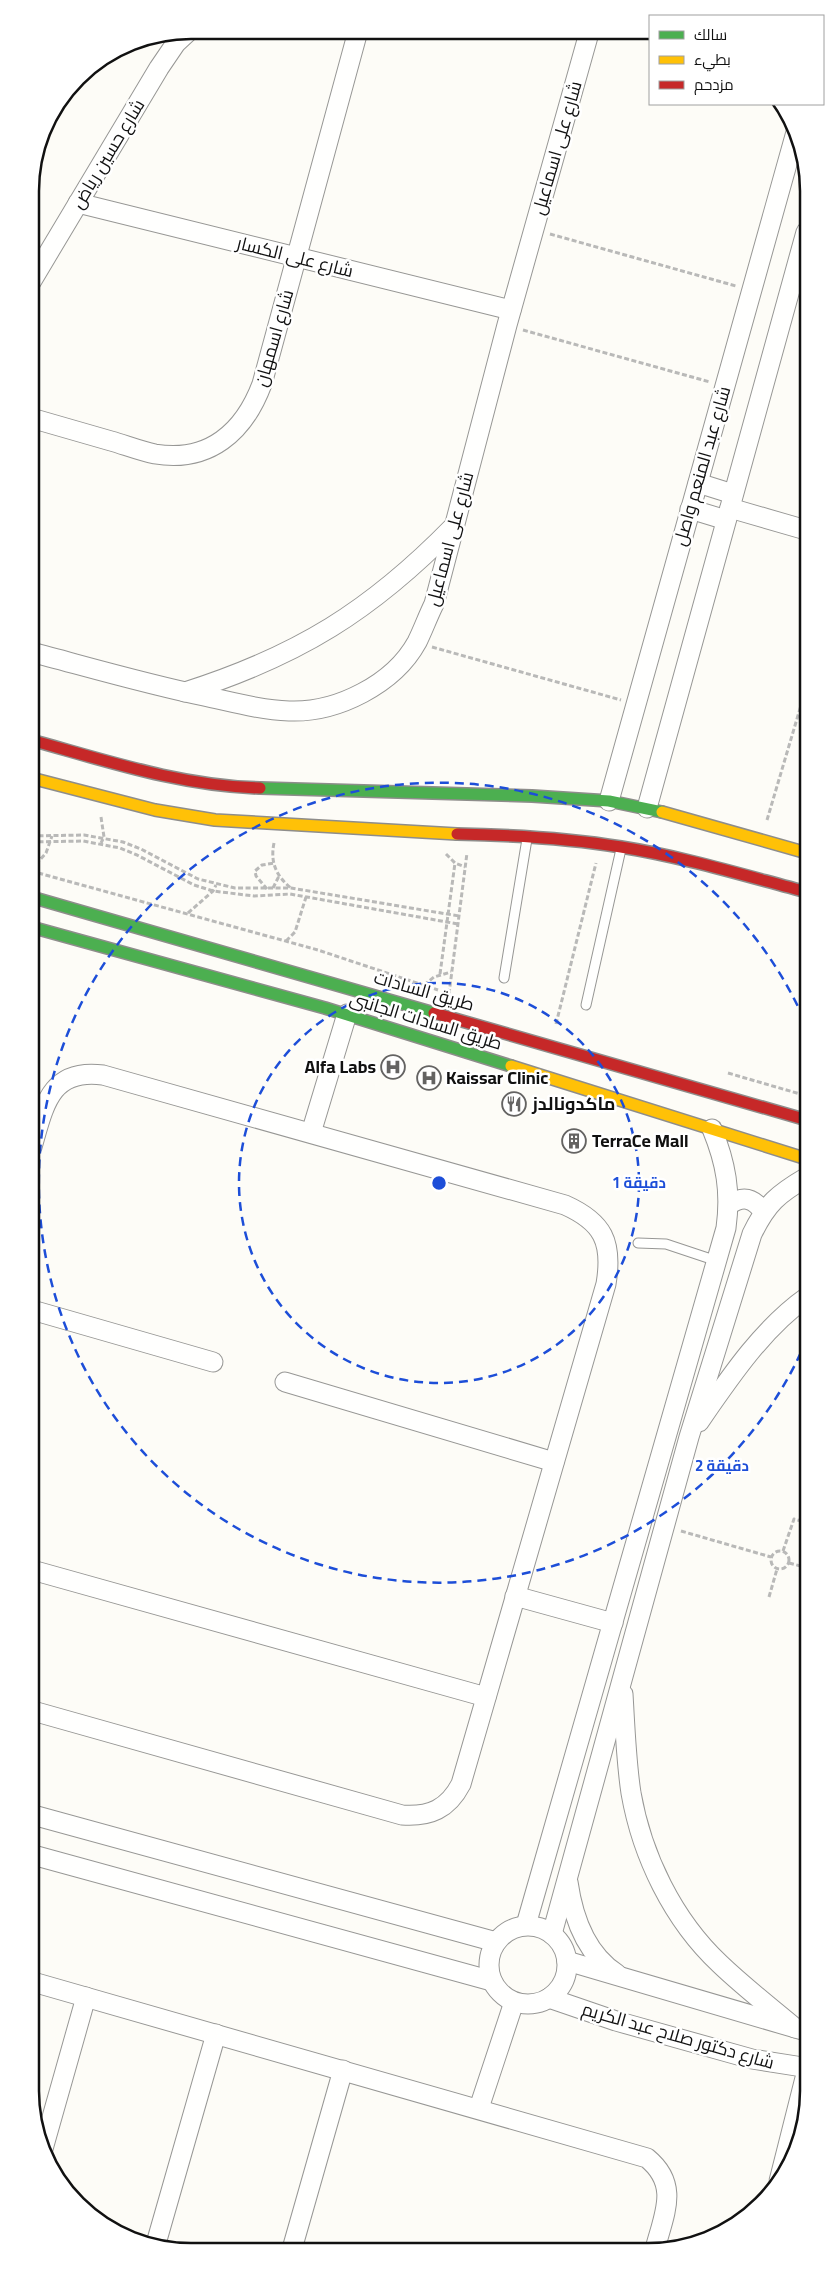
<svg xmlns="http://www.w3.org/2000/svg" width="839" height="2282" font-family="Georgia,Cairo,serif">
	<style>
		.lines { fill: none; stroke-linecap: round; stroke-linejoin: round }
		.lane-casing { stroke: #979795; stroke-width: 11 }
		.street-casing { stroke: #979795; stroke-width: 21 }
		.fast-casing { stroke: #8e8d8b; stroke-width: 14 }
		.slow-casing { stroke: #8e8d8b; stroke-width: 14 }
		.jam-casing { stroke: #8e8d8b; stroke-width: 14 }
		.path { stroke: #b9b9b8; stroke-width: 3; stroke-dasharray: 5 2.5; stroke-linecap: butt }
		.lane { stroke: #fffffe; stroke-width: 9 }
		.street { stroke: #fffffe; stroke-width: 19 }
		.fast { stroke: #4caf50; stroke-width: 11 }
		.slow { stroke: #ffc107; stroke-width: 11 }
		.jam { stroke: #c62828; stroke-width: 11 }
		.ring { fill: none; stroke: #1d4ed8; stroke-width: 2.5; stroke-dasharray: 9 6 }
		.labels { text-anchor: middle; stroke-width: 5; stroke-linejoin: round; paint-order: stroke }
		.street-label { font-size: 18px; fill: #111; stroke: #fff }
		.poi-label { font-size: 18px; font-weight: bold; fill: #111; stroke: #fff; text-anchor: start }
		.rim { fill: none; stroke: #111; stroke-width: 2.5 }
		.centre { fill: #1d4ed8; stroke: #fff; stroke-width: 2.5 }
		.ring-label { font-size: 15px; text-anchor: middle; font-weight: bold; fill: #1d4ed8; stroke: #fff; stroke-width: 5; stroke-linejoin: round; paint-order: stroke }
	</style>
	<rect width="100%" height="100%" fill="#fdfcf7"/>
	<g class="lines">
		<g class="lane-casing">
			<g id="lane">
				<polyline points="504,978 527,839"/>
				<polyline points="586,1005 621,849"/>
				<polyline points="638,1243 666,1244 717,1261"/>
			</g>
		</g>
		<g class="street-casing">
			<g id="street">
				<polyline points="78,203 511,310"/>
				<polyline points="31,282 159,68 176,43 190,30"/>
				<path d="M 31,418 C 58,426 84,433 111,441 C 125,445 140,451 155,454 C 209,463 244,432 262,384 L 358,31"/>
				<polyline points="698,483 733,494"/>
				<polyline points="730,508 806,530"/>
				<polyline points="690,509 726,520"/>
				<path d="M 31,652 C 88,667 146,684 204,696 C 232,702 260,710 289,711 C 337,713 394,684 417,642 C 423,630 428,616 434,604 L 507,325 L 589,33"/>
				<path d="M 185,692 C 298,656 371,611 454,526"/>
				<polyline points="609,801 796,132"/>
				<polyline points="647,808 806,232"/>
				<polyline points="311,1133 347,1014"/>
				<path d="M 32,1147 C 44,1106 50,1068 103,1075 L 565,1205 C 603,1222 613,1242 606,1284 L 461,1784 C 448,1809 430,1817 402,1815 L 33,1711"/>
				<path d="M 729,1205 C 743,1195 753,1198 763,1211"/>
				<polyline points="32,1310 213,1362"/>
				<polyline points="285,1382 554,1462"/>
				<path d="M 699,1422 C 730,1377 763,1328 807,1297"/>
				<polyline points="32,1570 486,1697"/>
				<polyline points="515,1596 613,1623"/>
				<path d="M 623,1694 C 625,1727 626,1760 631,1793 C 642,1856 673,1920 720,1964 C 744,1987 770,2007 795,2028"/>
				<polyline points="33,1815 496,1942"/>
				<polyline points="33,1855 492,1981"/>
				<path d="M 568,1882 C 573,1917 586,1954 617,1974"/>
				<path d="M 526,1925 L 726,1228 C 731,1192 726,1163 712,1129"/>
				<circle cx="528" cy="1965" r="39"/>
				<path d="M 552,1934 L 689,1437 L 752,1234 C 767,1203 778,1194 807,1177"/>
				<polyline points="567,1961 809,2032"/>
				<path d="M 33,1982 L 647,2158 C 680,2185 664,2214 655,2249"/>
				<polyline points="549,1998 616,2021 752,2059 809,2068"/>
				<polyline points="479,2108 514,2002"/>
				<polyline points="43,2149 86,1997"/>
				<polyline points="779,2181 809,2062"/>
				<polyline points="155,2247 216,2034"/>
				<polyline points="292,2249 343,2070"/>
			</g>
		</g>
		<g class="fast-casing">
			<g id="fast">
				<polyline points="260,788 532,796 609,801 662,812"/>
				<polyline points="31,897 434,1013"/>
				<polyline points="31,927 325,1008 511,1066"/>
			</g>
		</g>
		<g class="slow-casing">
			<g id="slow">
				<polyline points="31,778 155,810 215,820 457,834"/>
				<polyline points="662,812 807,853"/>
				<polyline points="511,1066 807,1159"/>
			</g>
		</g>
		<g class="jam-casing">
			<g id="jam">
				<path d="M 31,740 C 107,761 181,786 260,788"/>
				<path d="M 457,834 C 512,835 567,838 621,847 C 684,857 746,876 807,892"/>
				<polyline points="434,1013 807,1120"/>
			</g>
		</g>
		<g class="path">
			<polyline points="550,234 736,286"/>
			<polyline points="523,330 710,382"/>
			<polyline points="432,647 621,700"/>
			<polyline points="101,817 104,837 101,843"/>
			<polyline points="767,820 807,685"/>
			<polyline points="31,836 84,835 123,842 141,849 198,879 235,888 291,888 459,916"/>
			<polyline points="31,842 83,841 120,848 137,855 194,885 213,891 254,896 290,894 458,924"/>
			<path d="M 274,843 C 270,862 276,876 291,888"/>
			<polyline points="446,854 455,863 465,867"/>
			<polyline points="31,870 46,853 52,836"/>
			<polyline points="31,871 318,950 438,990"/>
			<polyline points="273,888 279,876"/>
			<polyline points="267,889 256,876 255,871 262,865 274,863"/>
			<polyline points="188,913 213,891 216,885"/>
			<polyline points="286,941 295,932 306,897"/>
			<polyline points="440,974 455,863"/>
			<polyline points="424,985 434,977 451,972"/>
			<polyline points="449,994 467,853"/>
			<polyline points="556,1024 596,863"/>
			<polyline points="728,1073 807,1096"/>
			<polyline points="681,1531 771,1557"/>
			<polyline points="783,1551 794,1519 808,1523"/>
			<circle cx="780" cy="1560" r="9"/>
			<polyline points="789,1563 808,1568"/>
			<polyline points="769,1597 777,1569"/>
		</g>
		<use href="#lane" class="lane"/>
		<use href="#street" class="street"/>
		<use href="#fast" class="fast"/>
		<use href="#slow" class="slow"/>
		<use href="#jam" class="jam"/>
	</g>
	<g class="ring">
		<circle cx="439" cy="1183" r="200"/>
		<path d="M807 1339A400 400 0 1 1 806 1024"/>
	</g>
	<defs>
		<g id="hospital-ring" transform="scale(1.25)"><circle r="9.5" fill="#fff" stroke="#646362" stroke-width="1.5"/><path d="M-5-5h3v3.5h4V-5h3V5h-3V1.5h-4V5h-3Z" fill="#646362"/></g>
		<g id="restaurant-ring" transform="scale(1.25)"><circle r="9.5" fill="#fff" stroke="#646362" stroke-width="1.5"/><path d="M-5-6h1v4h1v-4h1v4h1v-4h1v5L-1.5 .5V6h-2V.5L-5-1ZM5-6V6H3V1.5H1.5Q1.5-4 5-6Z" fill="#646362"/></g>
		<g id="building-ring" transform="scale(1.25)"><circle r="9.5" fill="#fff" stroke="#646362" stroke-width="1.5"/><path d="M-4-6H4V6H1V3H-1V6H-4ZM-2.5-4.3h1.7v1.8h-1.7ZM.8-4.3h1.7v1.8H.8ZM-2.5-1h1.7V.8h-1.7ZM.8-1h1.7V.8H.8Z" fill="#646362"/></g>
	</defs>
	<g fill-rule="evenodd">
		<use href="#hospital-ring" x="393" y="1067"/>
		<use href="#hospital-ring" x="429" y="1078"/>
		<use href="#restaurant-ring" x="514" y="1104"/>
		<use href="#building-ring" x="574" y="1141"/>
	</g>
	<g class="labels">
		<g class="street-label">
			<text transform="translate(557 148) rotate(-74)" y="6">شارع على اسماعيل</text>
			<text transform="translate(108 154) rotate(-59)" y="6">شارع حسين رياض</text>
			<text transform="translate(295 257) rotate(14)" y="6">شارع على الكسار</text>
			<text transform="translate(274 338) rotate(-74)" y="6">شارع اسمهان</text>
			<text transform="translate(702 466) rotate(-74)" y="6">شارع عبد المنعم واصل</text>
			<text transform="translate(450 539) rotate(-75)" y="6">شارع على اسماعيل</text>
			<text transform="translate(424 991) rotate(16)" y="6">طريق السادات</text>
			<text transform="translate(426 1021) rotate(17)" y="6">طريق السادات الجانبى</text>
			<text transform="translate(678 2036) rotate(16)" y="6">شارع دكتور صلاح عبد الكريم</text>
		</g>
		<g class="poi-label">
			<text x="376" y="1073" text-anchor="end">Alfa Labs</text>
			<text x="446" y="1084">Kaissar Clinic</text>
			<text x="532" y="1110">ماكدونالدز</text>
			<text x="592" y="1147">TerraCe Mall</text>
		</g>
	</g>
	<path d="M0 0H839V2282H0ZM191 39H648A152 152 0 0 1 800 191V2091A152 152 0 0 1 648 2243H191A152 152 0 0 1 39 2091V191A152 152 0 0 1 191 39Z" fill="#fff" fill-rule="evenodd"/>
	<path class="rim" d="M191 39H648A152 152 0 0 1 800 191V2091A152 152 0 0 1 648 2243H191A152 152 0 0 1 39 2091V191A152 152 0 0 1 191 39Z"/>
	<circle cx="439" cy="1183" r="8" class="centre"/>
	<g class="ring-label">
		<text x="639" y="1188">1 دقيقة</text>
		<text x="722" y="1471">2 دقيقة</text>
	</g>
	<rect x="649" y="15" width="175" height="90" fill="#ffffff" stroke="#a0a0a0"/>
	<rect x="659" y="31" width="25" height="8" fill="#4caf50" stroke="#a0a0a0"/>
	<text x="694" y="40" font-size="15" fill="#111111">سالك</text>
	<rect x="659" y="56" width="25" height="8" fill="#ffc107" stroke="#a0a0a0"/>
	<text x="694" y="65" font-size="15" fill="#111111">بطيء</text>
	<rect x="659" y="81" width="25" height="8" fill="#c62828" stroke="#a0a0a0"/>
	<text x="694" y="90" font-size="15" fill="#111111">مزدحم</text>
</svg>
